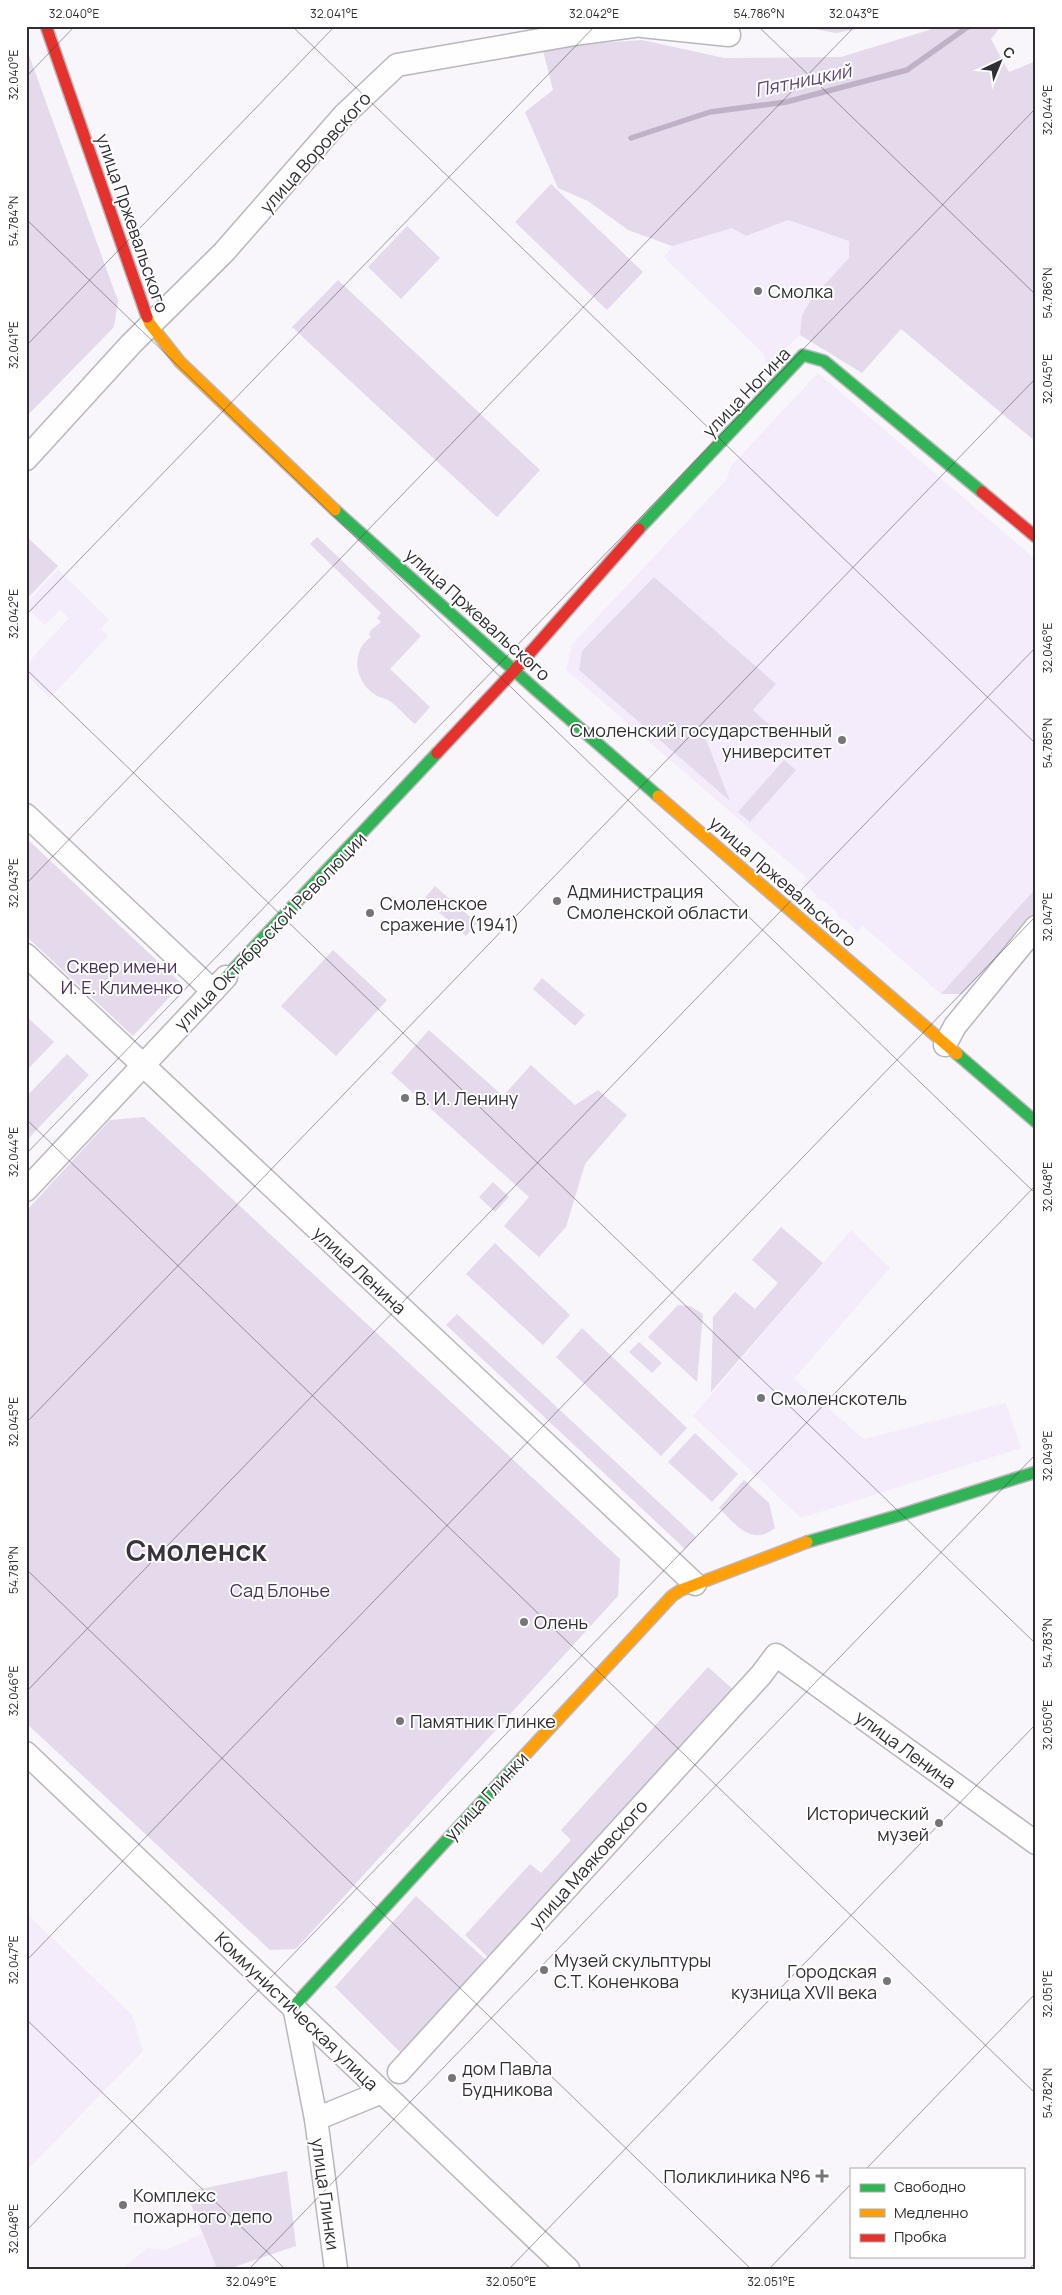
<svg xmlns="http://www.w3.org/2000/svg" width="1062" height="2295" viewBox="0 0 1062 2295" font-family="Manrope,sans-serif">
<rect width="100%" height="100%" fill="#f8f5fb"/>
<g fill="#f4ecfa">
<polygon points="788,220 850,241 850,258 812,298 802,315 800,335 787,347 769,375 763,353 664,257 672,246 732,228 746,236"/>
<polygon points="818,373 1036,560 1036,888 941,994 863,926 858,932 844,918 842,920 838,916 837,912 824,901 816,898 817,896 803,883 807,878 566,670 572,644 727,479 731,466"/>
<polygon points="58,570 109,620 101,629 108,636 50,698 26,675 26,665 69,618 60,610 45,625 26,607 26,603"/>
<polygon points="851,1230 890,1268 794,1379 864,1439 1006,1403 1021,1448 801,1518 693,1416"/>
<polygon points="26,1913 132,2015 143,2051 26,2171"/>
<polygon points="202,2234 217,2269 122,2269 147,2248 166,2250"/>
</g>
<g fill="#e4daeb">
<polygon points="798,26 873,26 836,33"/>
<polygon points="942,26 1001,26 991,39 1009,72 1036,61 1036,442 901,329 862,373 800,335 802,315 812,298 849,258 849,241 788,220 746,236 732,228 672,246 628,230 588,201 558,188 525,112 553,90 542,47 642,40 724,58 841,57"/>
<polygon points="26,47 118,301 114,327 26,417"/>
<polygon points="551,184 643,272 607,310 515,222"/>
<polygon points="407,226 440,258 401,299 368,267"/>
<polygon points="338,280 540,470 497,517 292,327"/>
<polygon points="26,536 58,566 26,600"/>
<path d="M317,537L421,636L390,669L430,707L415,724C406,717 398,706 388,700C384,698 378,697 374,694C355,681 350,651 371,637L369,634L371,630L381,622L377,618L381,613L310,544Z"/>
<polygon points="654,577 776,684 753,710 774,729 705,737 730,801 579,670 582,651"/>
<polygon points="784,760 796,770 750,822 738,812"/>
<polygon points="26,838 182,984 133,1036 26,936"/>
<polygon points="435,886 477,923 466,936 424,899"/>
<polygon points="1036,888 1036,915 962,994 941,994"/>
<polygon points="333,950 387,1000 336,1056 281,1006"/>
<polygon points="542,978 585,1015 575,1026 533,989"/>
<polygon points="26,1016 54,1042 26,1071"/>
<polygon points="429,1030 503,1096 531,1065 575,1105 598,1090 627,1115 585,1164 566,1227 539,1257 504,1226 529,1197 391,1073"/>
<polygon points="67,1054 89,1075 26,1141 26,1097"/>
<polygon points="144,1117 620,1559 618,1596 296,1949 270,1950 26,1723 26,1211 110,1120"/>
<polygon points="493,1182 509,1197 495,1212 479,1197"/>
<polygon points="781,1227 823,1263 711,1392 713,1317 735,1292 755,1309 778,1283 752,1260"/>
<polygon points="495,1243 570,1315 543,1345 466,1274"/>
<polygon points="678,1305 690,1306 703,1314 697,1382 648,1337"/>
<polygon points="457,1314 696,1537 685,1549 446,1325"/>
<polygon points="582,1328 687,1428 661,1456 556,1357"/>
<polygon points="639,1342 662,1363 652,1373 629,1352"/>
<polygon points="695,1433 738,1474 712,1502 668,1462"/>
<path d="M744,1480L769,1503L775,1528C752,1547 735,1524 719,1508Z"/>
<polygon points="708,1667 736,1692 491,1960 465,1935 530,1864 541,1873 571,1840 561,1830"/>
<polygon points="416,1896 489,1963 402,2054 335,1987"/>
<polygon points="287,2171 296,2246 228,2269 217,2269 186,2192"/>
</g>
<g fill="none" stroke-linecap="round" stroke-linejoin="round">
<polyline stroke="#bfb2c7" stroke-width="5.5" points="631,138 710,112 786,102 907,70 969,26"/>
<defs>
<g id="street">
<polyline points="642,26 729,35"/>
<polyline points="26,459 131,344 224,252 344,115 397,65 581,33 634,26"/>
<polyline points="26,815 213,991"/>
<polyline points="26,955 695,1584"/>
<polyline points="945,1045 955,1026 1036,927"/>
<polyline points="26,1190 226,977"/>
<polyline points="26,1753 568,2269"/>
<polyline points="294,2006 316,2119 336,2269"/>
<polyline points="399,2072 761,1675 776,1655 1036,1843"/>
<polyline points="316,2119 382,2092"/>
</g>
<g id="fast">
<polyline points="335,510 536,690 658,796"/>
<polyline points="639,529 803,355 824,361 982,492"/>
<polyline points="226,977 437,753"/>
<polyline points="957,1054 1036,1122"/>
<polyline points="807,1542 900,1515 1036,1472"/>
<polyline points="294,2006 523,1757"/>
</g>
<g id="slow">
<polyline points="147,317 150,324 180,362 335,510"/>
<polyline points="658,796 957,1054"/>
<polyline points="523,1757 672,1596 681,1590 807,1542"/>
</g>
<g id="jam">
<polyline points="46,26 147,317"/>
<polyline points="982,492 1036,537"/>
<polyline points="437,753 514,671 639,529"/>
</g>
</defs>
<use href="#street" stroke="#bab7bc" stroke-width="25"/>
<use href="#fast" stroke="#bab7bc" stroke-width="14"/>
<use href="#slow" stroke="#bab7bc" stroke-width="14"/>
<use href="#jam" stroke="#bab7bc" stroke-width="14"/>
<use href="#street" stroke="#fefefe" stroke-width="22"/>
<use href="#fast" stroke="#30b455" stroke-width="11"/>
<use href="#slow" stroke="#ff9f0a" stroke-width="11"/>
<use href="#jam" stroke="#e5322d" stroke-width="11"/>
</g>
<path fill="none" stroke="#322f34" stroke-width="1" stroke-opacity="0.45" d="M292,26L1036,744M758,26L1036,295M26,77L75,26M26,219L1036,1194M26,346L335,26M26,615L595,26M26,669L1036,1644M26,884L855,26M26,1119L1036,2094M26,1154L1036,108M26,1423L1036,378M26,1569L751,2269M26,1692L1036,647M26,1961L1036,916M26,2019L285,2269M866,2169L1036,1993M26,2231L1036,1185M249,2269L1036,1454M509,2269L1036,1724M769,2269L851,2184M1029,2269L1036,2262"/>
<g fill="#77747a" stroke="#fff" stroke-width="2">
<circle cx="758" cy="291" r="5"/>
<circle cx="842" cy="740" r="5"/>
<circle cx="557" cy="901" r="5"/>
<circle cx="370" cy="913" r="5"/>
<circle cx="405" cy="1098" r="5"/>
<circle cx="761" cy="1398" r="5"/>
<circle cx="524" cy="1622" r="5"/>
<circle cx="400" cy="1721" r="5"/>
<circle cx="939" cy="1823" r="5"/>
<circle cx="544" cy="1970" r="5"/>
<circle cx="887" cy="1981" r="5"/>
<circle cx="452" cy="2078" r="5"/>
<path d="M819.5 2168.5h5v5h5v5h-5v5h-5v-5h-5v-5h5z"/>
<circle cx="123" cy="2205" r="5"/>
</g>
<g text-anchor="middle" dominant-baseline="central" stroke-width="4" stroke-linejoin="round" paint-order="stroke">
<g font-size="18" fill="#322f34" stroke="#fff">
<text transform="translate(315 152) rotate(-48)">улица Воровского</text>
<text transform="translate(133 223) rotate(71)">улица Пржевальского</text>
<text transform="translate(746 392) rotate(-46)">улица Ногина</text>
<text transform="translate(478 614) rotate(42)">улица Пржевальского</text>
<text transform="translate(783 881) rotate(41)">улица Пржевальского</text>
<text transform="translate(270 931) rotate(-46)">улица Октябрьской Революции</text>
<text transform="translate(360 1270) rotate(43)">улица Ленина</text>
<text transform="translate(906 1749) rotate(36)">улица Ленина</text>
<text transform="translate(486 1796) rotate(-47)">улица Глинки</text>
<text transform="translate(588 1864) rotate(-48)">улица Маяковского</text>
<text transform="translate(297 2011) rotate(44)">Коммунистическая улица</text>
<text transform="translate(326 2194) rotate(82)">улица Глинки</text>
</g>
<g font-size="18" fill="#322f34" stroke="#fff" text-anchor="start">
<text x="768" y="291">Смолка</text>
<text x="832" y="730" text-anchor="end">Смоленский государственный<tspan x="832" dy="21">университет</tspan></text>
<text x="567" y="891">Администрация<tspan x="567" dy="21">Смоленской области</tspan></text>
<text x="380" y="903">Смоленское<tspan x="380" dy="21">сражение (1941)</tspan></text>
<text x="415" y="1098">В. И. Ленину</text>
<text x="771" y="1398">Смоленскотель</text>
<text x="534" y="1622">Олень</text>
<text x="410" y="1721">Памятник Глинке</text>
<text x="929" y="1813" text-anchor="end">Исторический<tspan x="929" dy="21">музей</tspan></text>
<text x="554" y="1960">Музей скульптуры<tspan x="554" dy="21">С.Т. Коненкова</tspan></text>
<text x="877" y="1971" text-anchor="end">Городская<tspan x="877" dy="21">кузница XVII века</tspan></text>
<text x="462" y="2068">дом Павла<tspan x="462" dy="21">Будникова</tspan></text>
<text x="811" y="2176" text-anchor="end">Поликлиника №6</text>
<text x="133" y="2195">Комплекс<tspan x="133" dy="21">пожарного депо</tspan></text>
</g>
<g font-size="18" fill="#483058" stroke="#fff">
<text x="122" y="966">Сквер имени<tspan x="122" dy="21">И. Е. Клименко</tspan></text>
<text x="280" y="1590">Сад Блонье</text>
</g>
<g font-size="19" font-style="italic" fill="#614771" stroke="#fff">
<text transform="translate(803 80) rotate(-12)">Пятницкий</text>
</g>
<g font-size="28" font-weight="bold" fill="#39333e" stroke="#fff">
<text x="196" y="1550">Смоленск</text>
</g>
</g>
<rect width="1062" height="2295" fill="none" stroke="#ffffff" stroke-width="55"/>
<rect x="850" y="2168" width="175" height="90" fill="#ffffff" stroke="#adacae"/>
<rect x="860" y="2184" width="25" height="8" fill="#30b455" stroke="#adacae"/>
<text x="894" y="2192" font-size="15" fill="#322f34">Свободно</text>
<rect x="860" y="2209" width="25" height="8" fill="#ff9f0a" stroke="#adacae"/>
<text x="894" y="2218" font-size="15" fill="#322f34">Медленно</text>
<rect x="860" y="2234" width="25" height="8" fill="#e5322d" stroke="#adacae"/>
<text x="894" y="2242" font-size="15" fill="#322f34">Пробка</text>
<g transform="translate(1000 62) rotate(44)" stroke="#ffffff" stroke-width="4" paint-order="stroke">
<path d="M0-4L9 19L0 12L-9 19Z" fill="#322f34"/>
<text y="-8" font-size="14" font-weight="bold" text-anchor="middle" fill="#322f34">С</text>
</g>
<rect x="28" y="28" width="1006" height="2240" fill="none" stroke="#322f34" stroke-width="2"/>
<g font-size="12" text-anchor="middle" fill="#322f34">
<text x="74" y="18">32.040°E</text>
<text x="334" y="18">32.041°E</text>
<text x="594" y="18">32.042°E</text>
<text x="759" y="18">54.786°N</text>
<text x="854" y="18">32.043°E</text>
<text transform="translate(14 75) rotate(-90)" y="4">32.040°E</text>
<text transform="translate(1048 110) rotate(-90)" y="4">32.044°E</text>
<text transform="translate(14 221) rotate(-90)" y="4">54.784°N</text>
<text transform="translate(1048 293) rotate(-90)" y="4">54.786°N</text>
<text transform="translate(14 345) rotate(-90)" y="4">32.041°E</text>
<text transform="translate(1048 379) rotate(-90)" y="4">32.045°E</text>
<text transform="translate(14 614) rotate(-90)" y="4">32.042°E</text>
<text transform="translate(1048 648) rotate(-90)" y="4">32.046°E</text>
<text transform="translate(1048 743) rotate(-90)" y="4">54.785°N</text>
<text transform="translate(14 883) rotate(-90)" y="4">32.043°E</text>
<text transform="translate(1048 917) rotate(-90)" y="4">32.047°E</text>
<text transform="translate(14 1152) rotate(-90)" y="4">32.044°E</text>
<text transform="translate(1048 1187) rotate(-90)" y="4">32.048°E</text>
<text transform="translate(14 1422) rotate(-90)" y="4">32.045°E</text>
<text transform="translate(1048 1456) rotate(-90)" y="4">32.049°E</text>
<text transform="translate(14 1570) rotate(-90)" y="4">54.781°N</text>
<text transform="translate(1048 1643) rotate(-90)" y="4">54.783°N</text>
<text transform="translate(14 1691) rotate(-90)" y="4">32.046°E</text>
<text transform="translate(1048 1725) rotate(-90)" y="4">32.050°E</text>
<text transform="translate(14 1960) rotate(-90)" y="4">32.047°E</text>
<text transform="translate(1048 1994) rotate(-90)" y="4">32.051°E</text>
<text transform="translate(1048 2093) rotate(-90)" y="4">54.782°N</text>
<text transform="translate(14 2229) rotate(-90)" y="4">32.048°E</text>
<text x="251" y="2286">32.049°E</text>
<text x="511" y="2286">32.050°E</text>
<text x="771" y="2286">32.051°E</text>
</g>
</svg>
